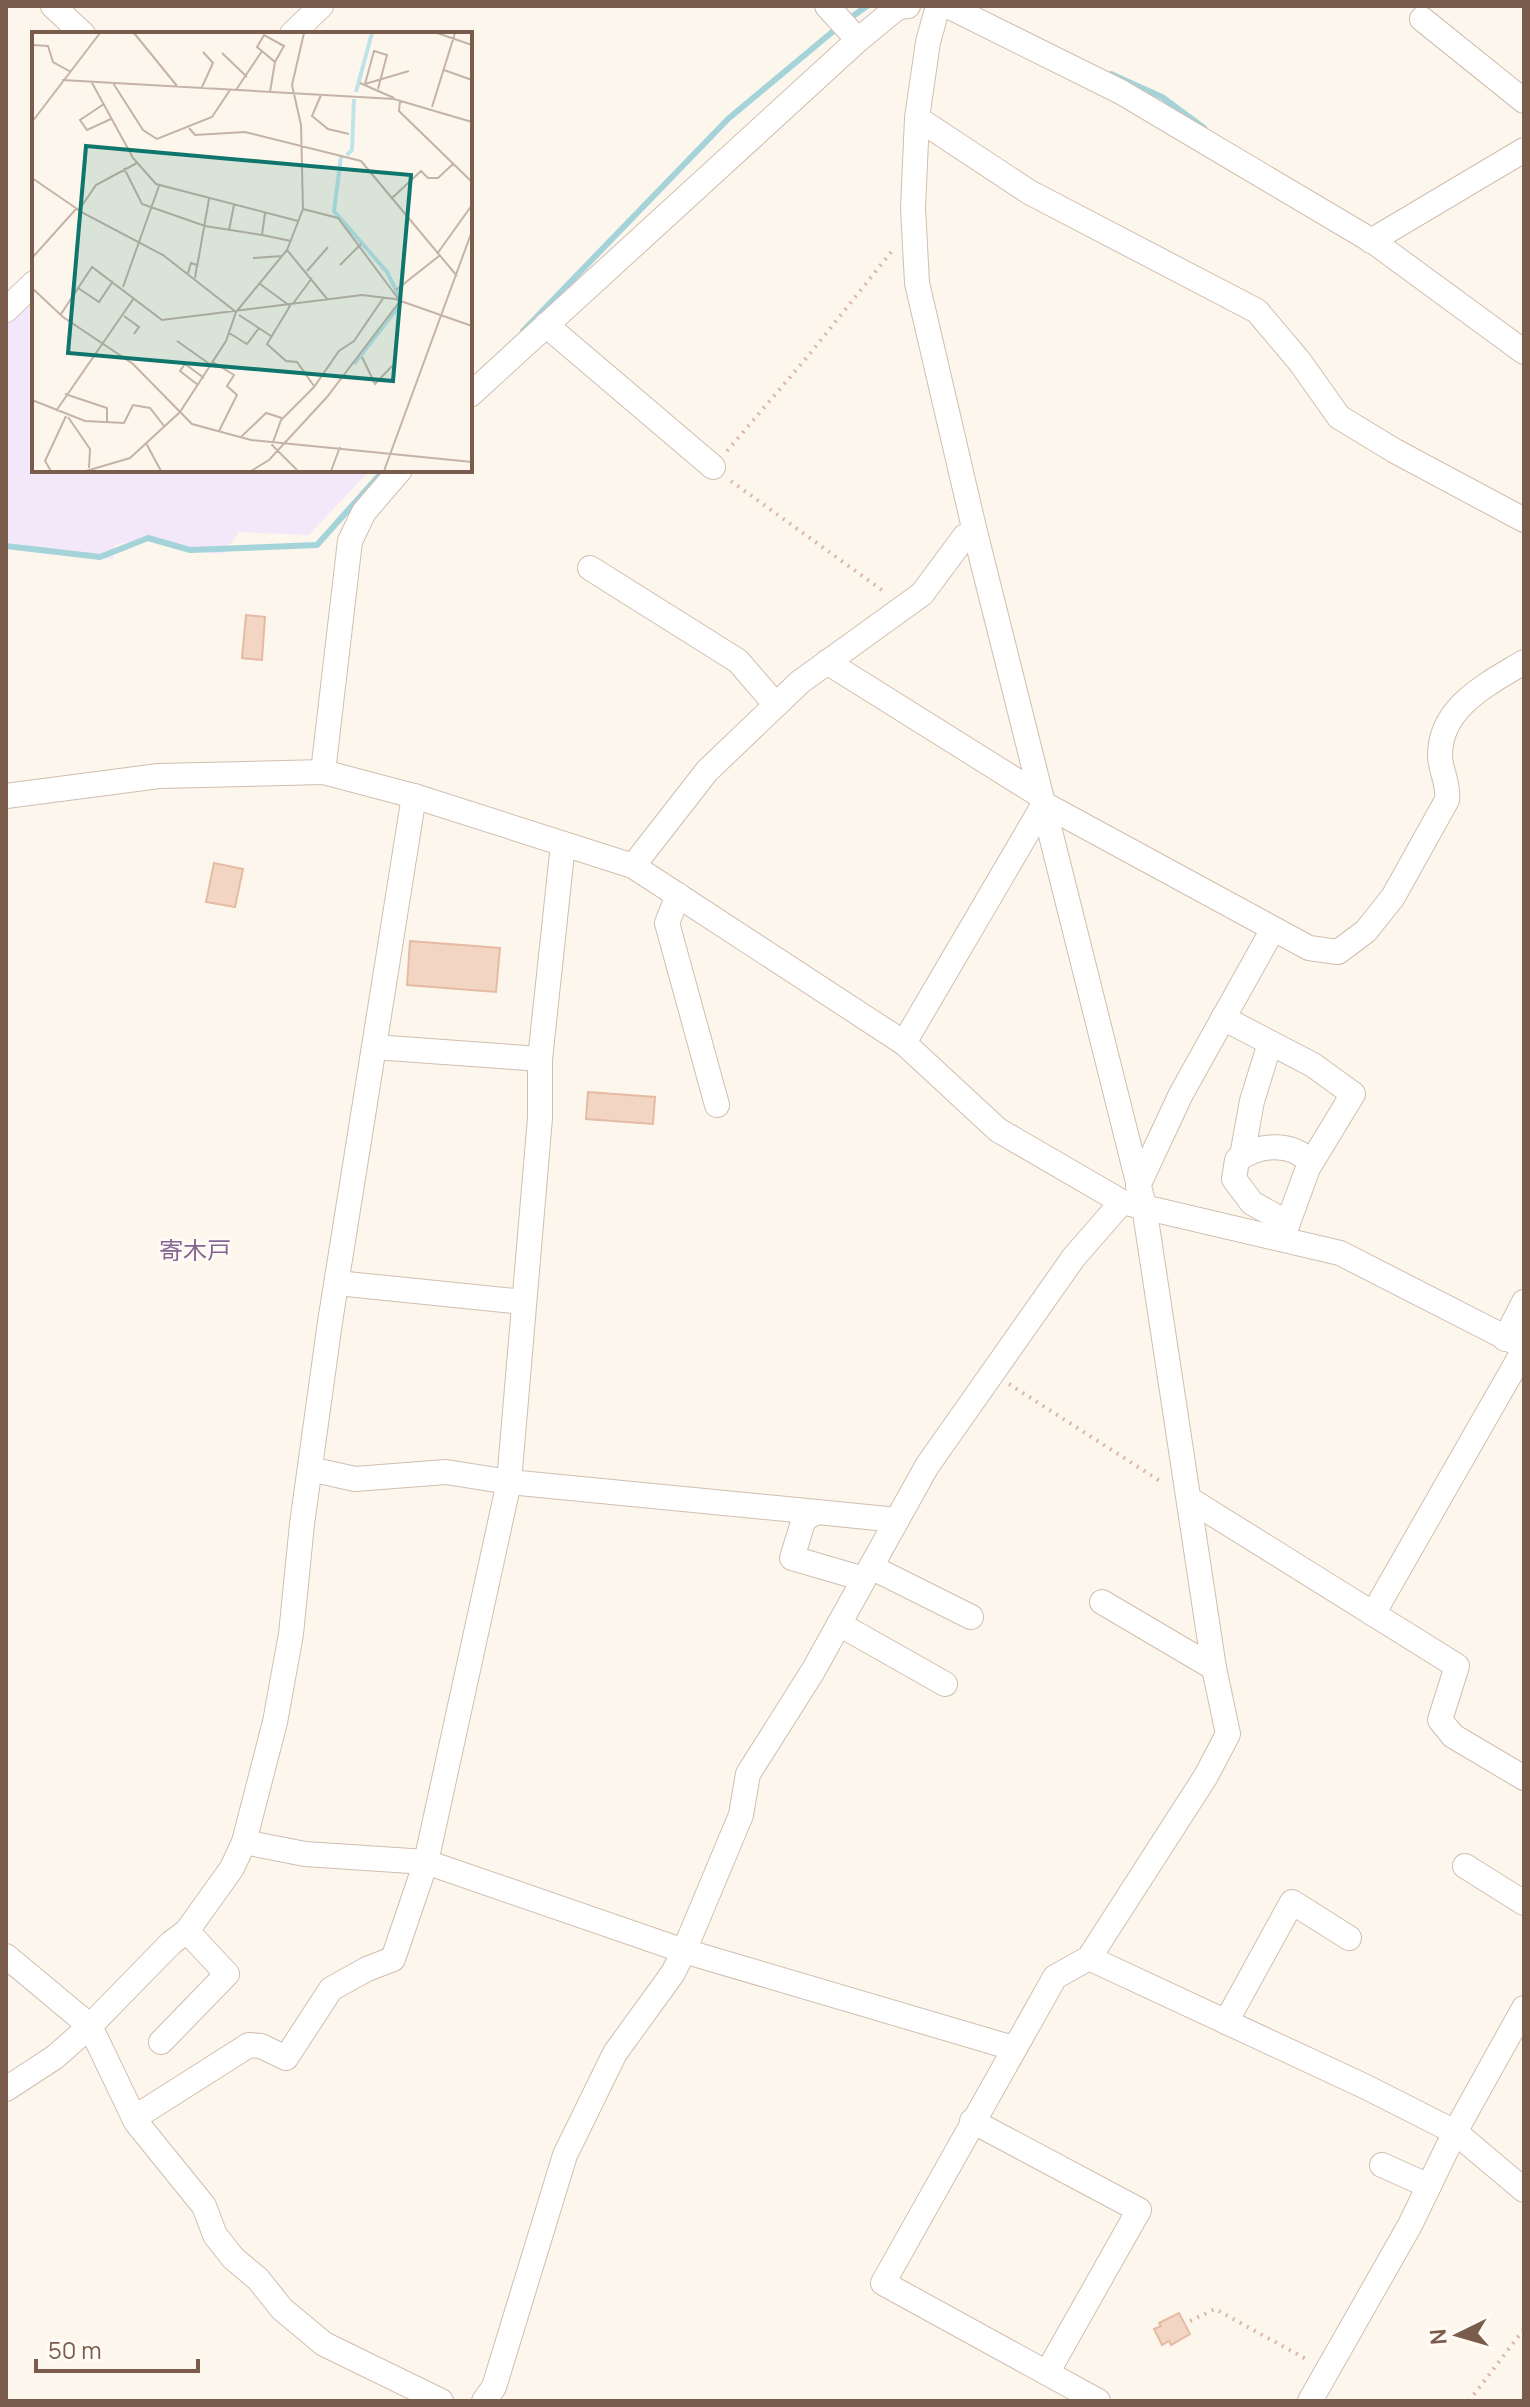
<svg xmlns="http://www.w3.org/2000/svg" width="1530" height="2407" viewBox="0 0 1530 2407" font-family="Manrope,'Noto Sans JP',sans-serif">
<rect width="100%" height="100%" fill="#fdf6ec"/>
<polygon fill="#f3e8fa" points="34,293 34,470 370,470 309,535 239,532 224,553 214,554 152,537 115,545 113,559 6,542 6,320"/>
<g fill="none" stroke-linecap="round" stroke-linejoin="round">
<g stroke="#a5d3da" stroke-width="6">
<polyline points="846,21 867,6"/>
<polyline points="1111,74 1162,97 1204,128"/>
<polyline points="523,331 728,119 837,28"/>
<polyline points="6,546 100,557 148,538 190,550 317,545 384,470"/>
</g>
</g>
<g fill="#f3d5c3" stroke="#e6bba3" stroke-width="2">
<polygon points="246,615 265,617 262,660 242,658"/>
<polygon points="214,863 243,869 235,907 206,902"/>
<polygon points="410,941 500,948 496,992 407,985"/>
<polygon points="588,1092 655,1097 653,1124 586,1119"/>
<polygon points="1179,2313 1190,2334 1171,2345 1169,2341 1162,2345 1154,2329 1161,2326 1159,2323"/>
</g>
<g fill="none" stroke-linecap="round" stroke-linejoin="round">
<defs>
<g id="minor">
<polyline points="53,6 83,34"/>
<polyline points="827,6 858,40"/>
<polyline points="938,6 928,42 917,118 913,208 917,283 975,532 1144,1206 1214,1668 1228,1734 1206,1776 1089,1958 1055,1977 883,2283 1098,2401"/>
<polyline points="948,6 1121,92 1374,242 1524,352"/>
<polyline points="1422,19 1524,101"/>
<polyline points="292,34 321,6"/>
<polyline points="917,118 1029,192 1257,311 1300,362 1339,417 1395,451 1524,520"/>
<polyline points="1371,241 1524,150"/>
<polyline points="6,310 34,283"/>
<polyline points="546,325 713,467"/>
<polyline points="470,395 858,40 898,7 908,6"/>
<polyline points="590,568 738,661 776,705"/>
<polyline points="827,662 1041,796"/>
<polyline points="323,772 350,541 364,512 400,470"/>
<polyline points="6,796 159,776 323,772 414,796 633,866 904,1043 998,1130 1122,1202 1340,1253 1524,1347"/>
<polyline points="633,866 707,771 800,682 922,594 965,536 975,532"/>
<polyline points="678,895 667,923 717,1105"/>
<polyline points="1223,1018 1313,1065 1353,1094 1308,1168 1282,1239"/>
<path d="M904,1043L1044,804L1309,948L1338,952L1366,931L1393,897L1447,800C1449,784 1441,772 1440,757C1439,707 1488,684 1524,662"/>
<polyline points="374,1047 540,1059 563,844"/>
<polyline points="1242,1156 1252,1101 1270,1043"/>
<polyline points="1138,1186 1181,1094 1273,929"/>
<path d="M1288,1223L1252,1203L1234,1179L1237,1160C1259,1144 1292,1141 1311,1163"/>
<polyline points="337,1283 524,1302"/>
<polyline points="1505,1339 1524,1302"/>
<polyline points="310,1469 355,1479 446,1472 509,1482 817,1512"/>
<polyline points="1189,1499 1457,1666 1440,1720 1453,1736 1524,1778"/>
<polyline points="871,1567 971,1617"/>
<polyline points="864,1579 792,1558 804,1519 817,1512 897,1520"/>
<polyline points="1102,1602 1214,1668"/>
<polyline points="1373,1614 1524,1350"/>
<polyline points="839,1624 945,1684"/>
<polyline points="244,1842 305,1854 426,1862 684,1951 1013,2048"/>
<polyline points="1465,1866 1524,1903"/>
<polyline points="6,1956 90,2026 136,2122 204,2206 215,2235 233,2258 258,2279 282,2309 324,2344 441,2401"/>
<polyline points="1089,1958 1364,2086 1455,2132 1524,2190"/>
<polyline points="1226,2022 1292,1902 1349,1938"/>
<polyline points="161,2042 227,1974 187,1931"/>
<polyline points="6,2089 55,2057 90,2026 171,1943 187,1931 232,1868 244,1842 275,1722 291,1634 302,1524 330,1322 414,796"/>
<polyline points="134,2118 249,2045 261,2046 286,2058 331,1989 367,1969 393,1959 426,1862 509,1482 540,1118 540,1059"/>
<polyline points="972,2121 1139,2210 1047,2373"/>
<polyline points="1382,2165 1429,2186"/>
<polyline points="484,2401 494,2387 565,2155 615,2053 673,1973 684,1951 741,1815 748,1774 813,1671 927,1466 1074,1257 1122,1202"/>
<polyline points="1310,2401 1410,2225 1455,2132 1524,2008"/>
</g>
</defs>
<use href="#minor" stroke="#d1beb0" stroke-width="26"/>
<g stroke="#d9b8a5" stroke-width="4" stroke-dasharray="2 6" stroke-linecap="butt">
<polyline points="727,451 808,356 892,251"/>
<polyline points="731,481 886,593"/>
<polyline points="1009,1384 1163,1483"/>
<polyline points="1190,2321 1215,2309 1308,2360"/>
<polyline points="1469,2401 1524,2329"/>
</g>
<use href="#minor" stroke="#fff" stroke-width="24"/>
</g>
<g text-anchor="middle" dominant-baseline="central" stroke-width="7" stroke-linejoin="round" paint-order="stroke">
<g font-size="24" fill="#846695" stroke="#fffaf3">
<text x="195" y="1249">寄木戸</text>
</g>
</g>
<g transform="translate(32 32)">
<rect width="440" height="440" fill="#fdf6ec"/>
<path fill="none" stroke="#bfe3e8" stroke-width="4" d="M324,60L340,1M315,123L320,118L322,67M309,125L302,179L355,240L369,268M322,332L367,274"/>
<path fill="none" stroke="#c5b3a7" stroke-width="2" d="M102,1L145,54M405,1L440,13M0,13L16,14L21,30L39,40M190,21L215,45M412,38L440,48M30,48L362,67L440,90M59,49L101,126L124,152L266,189M81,51L111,98L125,107L180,85L198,58M328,51L362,66M333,52L342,19L355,23L346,57M333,52L377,39M170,55L181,31L171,20M204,58L230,19M238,60L243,30L225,15L232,3L252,14L243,30M289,63L280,84L296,97L317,102M368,69L367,79L440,150M72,72L48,88L55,98L79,87M400,75L423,1M0,90L68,1M157,96L163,103L213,100L329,129L425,244M92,136L110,172L173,194L230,203M0,146L51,181L131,223L204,280M359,167L389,139L396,146H406L422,131M271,177L306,186L368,269M47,178L64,153L105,131M233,181L230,203L259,209M197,198L202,173M255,218L296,268M405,222L440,173M0,226L44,177M221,226L250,224M308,233L329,212M165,235L177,167M275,239L296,215M156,241L159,231L165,233L163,246M228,252L258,274L235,312L254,329L265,330L282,354M91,255L127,154M0,256L31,285L101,332L160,392L219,408L440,430M46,256L67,270L81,249M364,258L407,224M260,273L280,246M29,282L60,235L130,288L330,263L363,267L440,294M207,283L239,304M92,284L107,295L102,302M197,301L215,312L227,296M145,309L179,333M330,325L343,352L360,334M181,330L202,343L195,354L205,363L187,399M166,353L148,339L153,332L172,346M33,362L75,376V390M0,368L53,389L92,391L101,373L118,376L132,394M24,379L102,266M36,385L58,417L57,436M209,405L234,381L250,386M114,411L129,439M19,439L13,429L34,384M54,439L98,426L148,380L194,309L204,280L255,218L271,177L269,93L260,53L272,1M219,439L237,428L295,365L368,269M266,439L240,413L249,388L282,355L307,319L322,309L352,265M299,439L308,415M352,439L440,199"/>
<path fill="#0f766e" fill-opacity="0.15" stroke="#0f766e" stroke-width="4" d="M54,114L379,143L361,349L36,321Z"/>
<rect width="440" height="440" fill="none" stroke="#7a5c4d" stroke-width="4"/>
</g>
<rect width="1530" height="2407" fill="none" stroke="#7a5c4d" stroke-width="16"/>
<g transform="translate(1458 2335) rotate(265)" stroke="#fffaf3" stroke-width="6" paint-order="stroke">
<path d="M0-6L14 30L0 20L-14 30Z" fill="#7a5c4d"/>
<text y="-12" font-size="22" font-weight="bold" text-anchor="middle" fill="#7a5c4d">N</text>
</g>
<path d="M36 2359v12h162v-12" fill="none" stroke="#7a5c4d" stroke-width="4"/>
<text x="48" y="2359" font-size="24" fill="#7a5c4d" stroke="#fffaf3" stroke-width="6" paint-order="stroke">50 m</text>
</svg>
